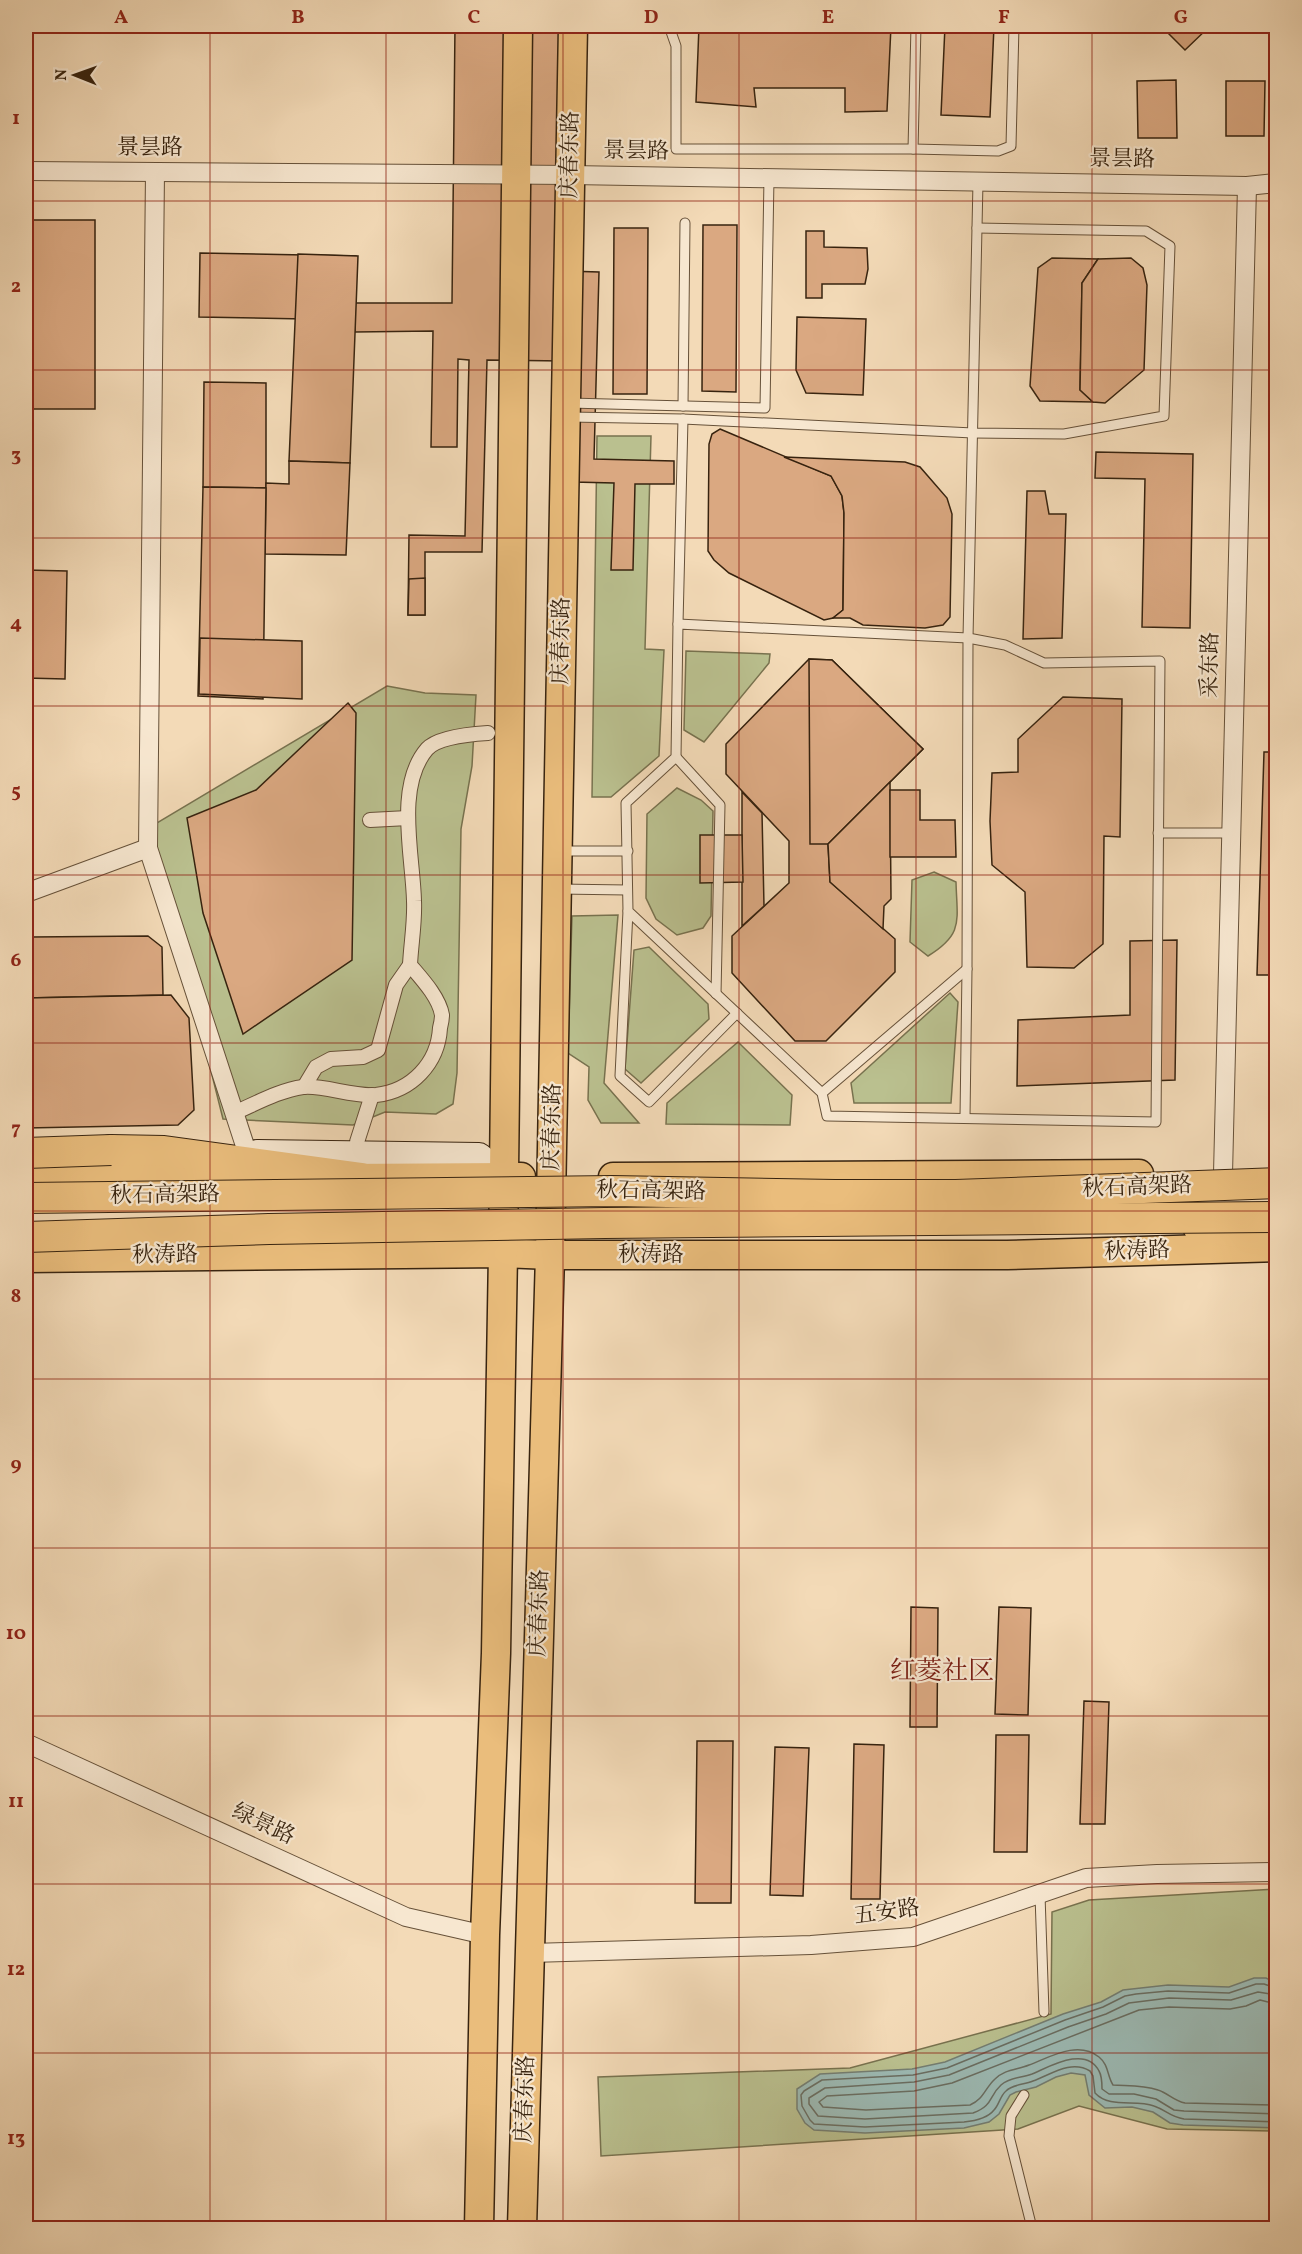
<svg xmlns="http://www.w3.org/2000/svg" width="1302" height="2254" viewBox="0 0 1302 2254" font-family="Vollkorn,'Noto Serif SC',serif">
<rect width="100%" height="100%" fill="#f3dab7"/>
<filter id="stains"><feTurbulence type="fractalNoise" baseFrequency=".00333" numOctaves="4"/><feColorMatrix values="0 0 0 0 .2 0 0 0 0 .09 0 0 0 0 .02 0 0 0 .5 -.17"/></filter>
<radialGradient id="worn" r=".72"><stop offset=".6" stop-color="#630" stop-opacity="0"/><stop offset="1" stop-color="#630" stop-opacity=".3"/></radialGradient>
<g fill="#bac08f" stroke="#78724f" stroke-width="1.5">
<polygon points="597,436 651,436 645,649 664,650 659,756 611,797 592,797"/>
<polygon points="686,651 770,654 769,663 704,742 684,730"/>
<polygon points="387,686 425,693 476,695 472,766 461,829 457,1073 453,1104 436,1114 385,1112 353,1125 223,1119 150,827"/>
<polygon points="677,788 701,800 713,811 711,916 703,928 677,935 656,919 646,898 647,814"/>
<path d="M934,872L956,882C957,921 964,934 928,956L910,942L912,880Z"/>
<polygon points="618,915 604,1083 639,1123 601,1123 588,1100 589,1067 568,1053 572,916"/>
<polygon points="649,947 708,1004 709,1019 641,1083 625,1069 634,950"/>
<polygon points="950,993 958,1002 951,1103 854,1103 851,1083"/>
<polygon points="738,1042 792,1095 790,1125 666,1124 667,1103"/>
<polygon points="1276,1889 1276,2131 1167,2129 1079,2106 1018,2129 601,2156 598,2077 850,2068 1051,2014 1052,1912 1089,1900"/>
</g>
<polygon fill="#9cbab4" stroke="#747e72" stroke-width="1.5" points="1254,1978 1266,1978 1276,1983 1276,2128 1183,2125 1170,2123 1153,2112 1132,2107 1105,2108 1089,2095 1085,2075 1071,2073 1056,2077 1036,2087 1016,2092 1010,2095 999,2114 989,2122 964,2128 865,2133 814,2130 805,2123 797,2109 797,2089 820,2074 912,2069 945,2062 1063,2014 1101,2002 1123,1990 1168,1985 1229,1987"/>
<g fill="none" stroke-linecap="round" stroke-linejoin="round">
<g stroke="#6a6e62" stroke-width="1.5">
<path d="M1276,1988L1264,1984H1256L1229,1993L1168,1991L1136,1994L1125,1996L1103,2007L1065,2020L947,2068L913,2075L822,2080L804,2091L801,2095L802,2106L810,2120L814,2124L865,2127L964,2122C974,2121 987,2119 994,2110C999,2105 1000,2096 1006,2091C1013,2084 1024,2085 1033,2081C1050,2075 1071,2059 1090,2071L1093,2076L1095,2093C1110,2109 1135,2099 1154,2106C1166,2110 1170,2117 1184,2119L1276,2122"/>
<path d="M1276,1995L1258,1992L1231,2000L1169,1998L1129,2003L1106,2014L1068,2027L949,2075L914,2082L825,2088L809,2098V2104L818,2116L865,2119L973,2113C994,2105 988,2097 1001,2085C1010,2077 1021,2078 1032,2074C1049,2067 1086,2045 1099,2071C1102,2076 1102,2083 1102,2089L1109,2094H1134L1156,2099L1174,2110L1184,2111L1276,2114"/>
<path d="M1276,2004L1260,2000L1246,2006L1230,2009L1169,2007L1139,2010L952,2083L914,2091L827,2096L819,2102L823,2107L866,2110L970,2105C984,2099 985,2088 995,2079C1005,2069 1017,2070 1029,2065C1050,2057 1078,2040 1099,2057C1109,2065 1107,2076 1113,2085C1129,2086 1143,2085 1158,2090C1168,2093 1174,2101 1185,2103L1276,2105"/>
</g>
</g>
<g fill="#daa881" stroke="#37230f" stroke-width="1.5">
<polygon points="455,26 571,26 566,271 599,272 594,459 674,461 674,484 635,484 633,570 611,570 614,483 573,482 563,361 487,360 482,552 425,552 425,615 408,615 409,535 465,536 469,360 458,359 457,447 431,447 433,331 355,332 355,303 452,303"/>
<polygon points="699,26 891,26 887,111 845,112 845,88 754,88 756,107 696,102"/>
<polygon points="945,26 994,26 990,117 941,115"/>
<polygon points="1161,26 1207,26 1209,27 1185,50"/>
<polygon points="1176,80 1177,138 1138,138 1137,81"/>
<polygon points="1226,81 1265,81 1264,136 1226,136"/>
<rect x="26" y="220" width="69" height="189"/>
<polygon points="703,225 737,225 736,392 702,391"/>
<polygon points="614,228 648,228 647,394 613,394"/>
<polygon points="806,231 824,231 824,247 867,248 868,269 865,284 822,284 822,298 806,298"/>
<polygon points="1276,234 1276,289 1272,257"/>
<polygon points="200,253 356,256 355,320 199,317"/>
<polygon points="298,254 358,256 350,463 289,461"/>
<polygon points="1052,258 1098,259 1082,283 1080,390 1093,402 1040,401 1030,386 1038,268"/>
<polygon points="1131,258 1143,268 1147,285 1144,370 1105,403 1093,402 1080,390 1082,283 1098,259"/>
<polygon points="797,317 866,319 863,395 806,393 796,370"/>
<polygon points="204,382 266,383 266,488 203,487"/>
<polygon points="1276,425 1276,525 1274,525"/>
<polygon points="720,429 831,476 842,496 844,513 843,610 833,618 824,620 729,573 714,560 708,551 709,444 712,434"/>
<polygon points="1096,452 1193,454 1190,628 1142,627 1145,479 1095,478"/>
<polygon points="784,457 905,462 920,467 947,498 952,514 950,617 943,625 925,628 863,625 850,618 833,618 843,610 844,513 842,496 831,476"/>
<polygon points="289,461 350,463 346,555 265,554 266,483 289,484"/>
<polygon points="203,487 266,488 263,699 198,696"/>
<polygon points="1027,491 1045,491 1049,514 1066,514 1062,638 1023,639"/>
<polygon points="1273,543 1276,543 1276,734 1272,734"/>
<polygon points="26,570 67,571 65,679 26,678"/>
<polygon points="425,578 425,615 408,615 409,579"/>
<polygon points="200,638 302,641 302,699 199,694"/>
<polygon points="809,659 832,660 923,749 828,844 830,882 895,939 895,972 826,1041 795,1041 732,973 732,936 789,883 789,841 726,774 726,744"/>
<polygon points="809,659 832,660 923,749 828,844 810,844"/>
<polygon points="1063,697 1122,699 1120,837 1104,836 1103,944 1074,968 1027,967 1025,892 992,865 990,821 992,773 1018,772 1018,739"/>
<polygon points="348,703 356,713 352,960 243,1034 203,913 187,818 256,790"/>
<polygon points="1264,752 1276,752 1276,975 1257,975"/>
<polygon points="890,782 891,899 884,906 883,929 830,882 828,844"/>
<polygon points="890,790 920,790 920,820 955,820 956,857 890,857"/>
<polygon points="742,792 762,813 764,906 742,926"/>
<polygon points="700,835 742,835 743,882 700,883"/>
<polygon points="148,936 162,947 163,995 26,998 26,942 31,937"/>
<polygon points="1177,940 1175,1080 1017,1086 1018,1020 1130,1015 1130,941"/>
<polygon points="171,995 189,1018 194,1110 178,1125 26,1128 26,998"/>
<polygon points="911,1607 938,1608 937,1727 910,1727"/>
<polygon points="999,1607 1031,1608 1028,1715 995,1714"/>
<polygon points="1084,1701 1109,1702 1105,1824 1080,1824"/>
<polygon points="996,1735 1029,1735 1027,1852 994,1852"/>
<polygon points="697,1741 733,1741 731,1903 695,1903"/>
<polygon points="854,1744 884,1745 880,1899 851,1899"/>
<polygon points="775,1747 809,1748 803,1896 770,1895"/>
</g>
<g fill="none" stroke-linecap="round" stroke-linejoin="round">
<defs>
<g id="service">
<polyline points="669,26 676,46 676,149 913,149 916,26"/>
<polyline points="913,149 998,151 1011,146 1014,26"/>
<polyline points="569,403 765,408 769,178"/>
<polyline points="683,406 685,223"/>
<polyline points="569,417 683,419 973,433 1064,434 1164,416 1170,246 1146,231 977,228"/>
<polyline points="678,624 683,419"/>
<polyline points="676,757 720,805 716,994"/>
<polyline points="1158,833 1231,833"/>
<polyline points="561,851 628,851"/>
<polyline points="559,889 627,890"/>
<polyline points="628,911 620,1076 649,1102 737,1013"/>
<polyline points="822,1093 827,1116 1156,1122 1160,661 1044,663 1005,645 968,638 678,624 676,757 626,803 628,911 822,1093 967,969"/>
<polyline points="965,1118 967,969 968,638 978,182"/>
<polyline points="1040,1895 1044,2012"/>
<polyline points="1024,2095 1011,2116 1009,2136 1032,2228"/>
</g>
<g id="pedestrian">
<polyline points="370,820 408,818"/>
<polyline points="304,1087 316,1067 331,1059 363,1057 378,1050 396,985 410,965"/>
<path d="M234,1113C255,1104 280,1090 303,1087C325,1085 352,1097 376,1095C412,1091 438,1063 440,1028C441,1024 442,1019 442,1015C439,997 421,978 410,965C411,944 415,922 414,901C413,856 395,786 427,749C438,737 472,734 488,733"/>
<polyline points="357,1142 372,1095"/>
</g>
<g id="minor">
<polyline points="26,171 571,175 1247,186 1276,183"/>
<polyline points="155,172 148,848 247,1152"/>
<polyline points="26,893 148,848"/>
<polyline points="1223,1174 1247,186"/>
<polyline points="26,1743 406,1917 485,1935"/>
<polyline points="531,1953 811,1945 913,1937 1086,1878 1157,1874 1276,1872"/>
</g>
<polyline id="secondary" points="257,1153 479,1156 504,1177"/>
<g id="primary">
<polyline points="26,1174 136,1171 257,1175"/>
<polyline points="613,1177 1139,1174"/>
<polyline points="340,1178 521,1177"/>
<polyline points="26,1258 503,1253 550,1255 1007,1255 1276,1247"/>
<polyline points="479,2228 485,1935 496,1653 503,1253 518,26"/>
<polyline points="522,2228 550,1255 573,26"/>
</g>
<g id="trunk">
<polyline points="111,1150 164,1151 362,1178"/>
<polyline points="1198,1227 1276,1237"/>
</g>
</defs>
<use href="#service" stroke="#665139" stroke-width="11"/>
<use href="#pedestrian" stroke="#665139" stroke-width="16"/>
<use href="#minor" stroke="#665139" stroke-width="20"/>
<use href="#secondary" stroke="#37230f" stroke-width="28"/>
<use href="#primary" stroke="#37230f" stroke-width="31"/>
<use href="#trunk" stroke="#37230f" stroke-width="32"/>
<use href="#service" stroke="#f7e7d0" stroke-width="9"/>
<use href="#pedestrian" stroke="#f7e7d0" stroke-width="14"/>
<use href="#minor" stroke="#f7e7d0" stroke-width="18"/>
<use href="#secondary" stroke="#f7e7d0" stroke-width="26"/>
<use href="#primary" stroke="#eabd7c" stroke-width="28"/>
<use href="#trunk" stroke="#eabd7c" stroke-width="30"/>
<defs>
<g id="trunk-bridge">
<polyline points="26,1153 111,1150"/>
<polyline points="26,1198 612,1191 835,1195 956,1195 1276,1183"/>
<polyline points="26,1237 269,1229 605,1223 1276,1217"/>
</g>
</defs>
<use href="#trunk-bridge" stroke="#37230f" stroke-width="32" stroke-linecap="butt"/>
<use href="#trunk-bridge" stroke="#eabd7c" stroke-width="30"/>
</g>
<path fill="none" stroke="#8f2418" stroke-width="1.5" stroke-opacity="0.55" d="M210,26V2228M386,26V2228M563,26V2228M739,26V2228M916,26V2228M1092,26V2228M26,201H1276M26,370H1276M26,538H1276M26,706H1276M26,875H1276M26,1043H1276M26,1211H1276M26,1379H1276M26,1548H1276M26,1716H1276M26,1884H1276M26,2053H1276"/>
<g text-anchor="middle" dominant-baseline="central" stroke-width="4.5" stroke-linejoin="round" paint-order="stroke">
<g font-size="22" fill="#37230f" stroke="#f7e7d0">
<text x="150" y="148">景昙路</text>
<text transform="translate(636 152) rotate(1)">景昙路</text>
<text transform="translate(571 155) rotate(-89)">庆春东路</text>
<text transform="translate(1122 160) rotate(1)">景昙路</text>
<text transform="translate(562 641) rotate(-89)">庆春东路</text>
<text transform="translate(1211 665) rotate(-89)">采东路</text>
<text transform="translate(553 1127) rotate(-89)">庆春东路</text>
<text transform="translate(1137 1188) rotate(-2)">秋石高架路</text>
<text transform="translate(651 1192) rotate(1)">秋石高架路</text>
<text transform="translate(165 1196) rotate(-1)">秋石高架路</text>
<text transform="translate(1137 1252) rotate(-2)">秋涛路</text>
<text x="651" y="1255">秋涛路</text>
<text transform="translate(165 1256) rotate(-1)">秋涛路</text>
<text transform="translate(540 1613) rotate(-88)">庆春东路</text>
<text transform="translate(263 1825) rotate(25)">绿景路</text>
<text transform="translate(887 1913) rotate(-8)">五安路</text>
<text transform="translate(526 2099) rotate(-88)">庆春东路</text>
</g>
<g font-size="26" fill="#7a1f14" stroke="#f7e7d0">
<text x="942" y="1672">红菱社区</text>
</g>
</g>
<rect width="1302" height="2254" fill="none" stroke="#f3dab7" stroke-width="66"/>
<g transform="translate(75 75) rotate(271)" stroke="#f7e7d0" stroke-width="4.5" paint-order="stroke">
<path d="M0-4.5L10 22L0 15L-10 22Z" fill="#37230f"/>
<text y="-9" font-size="16" font-weight="bold" text-anchor="middle" fill="#37230f">N</text>
</g>
<rect x="33" y="33" width="1236" height="2188" fill="none" stroke="#8f2418" stroke-width="2"/>
<g font-size="20" text-anchor="middle" font-weight="bold" fill="#8f2418">
<text x="121" y="23">A</text>
<text x="298" y="23">B</text>
<text x="474" y="23">C</text>
<text x="651" y="23">D</text>
<text x="828" y="23">E</text>
<text x="1004" y="23">F</text>
<text x="1181" y="23">G</text>
<text x="16" y="124">1</text>
<text x="16" y="292">2</text>
<text x="16" y="461">3</text>
<text x="16" y="629">4</text>
<text x="16" y="797">5</text>
<text x="16" y="966">6</text>
<text x="16" y="1134">7</text>
<text x="16" y="1302">8</text>
<text x="16" y="1470">9</text>
<text x="16" y="1639">10</text>
<text x="16" y="1807">11</text>
<text x="16" y="1975">12</text>
<text x="16" y="2144">13</text>
</g>
<rect width="100%" height="100%" filter="url(#stains)"/>
<rect width="100%" height="100%" fill="url(#worn)"/>
</svg>
